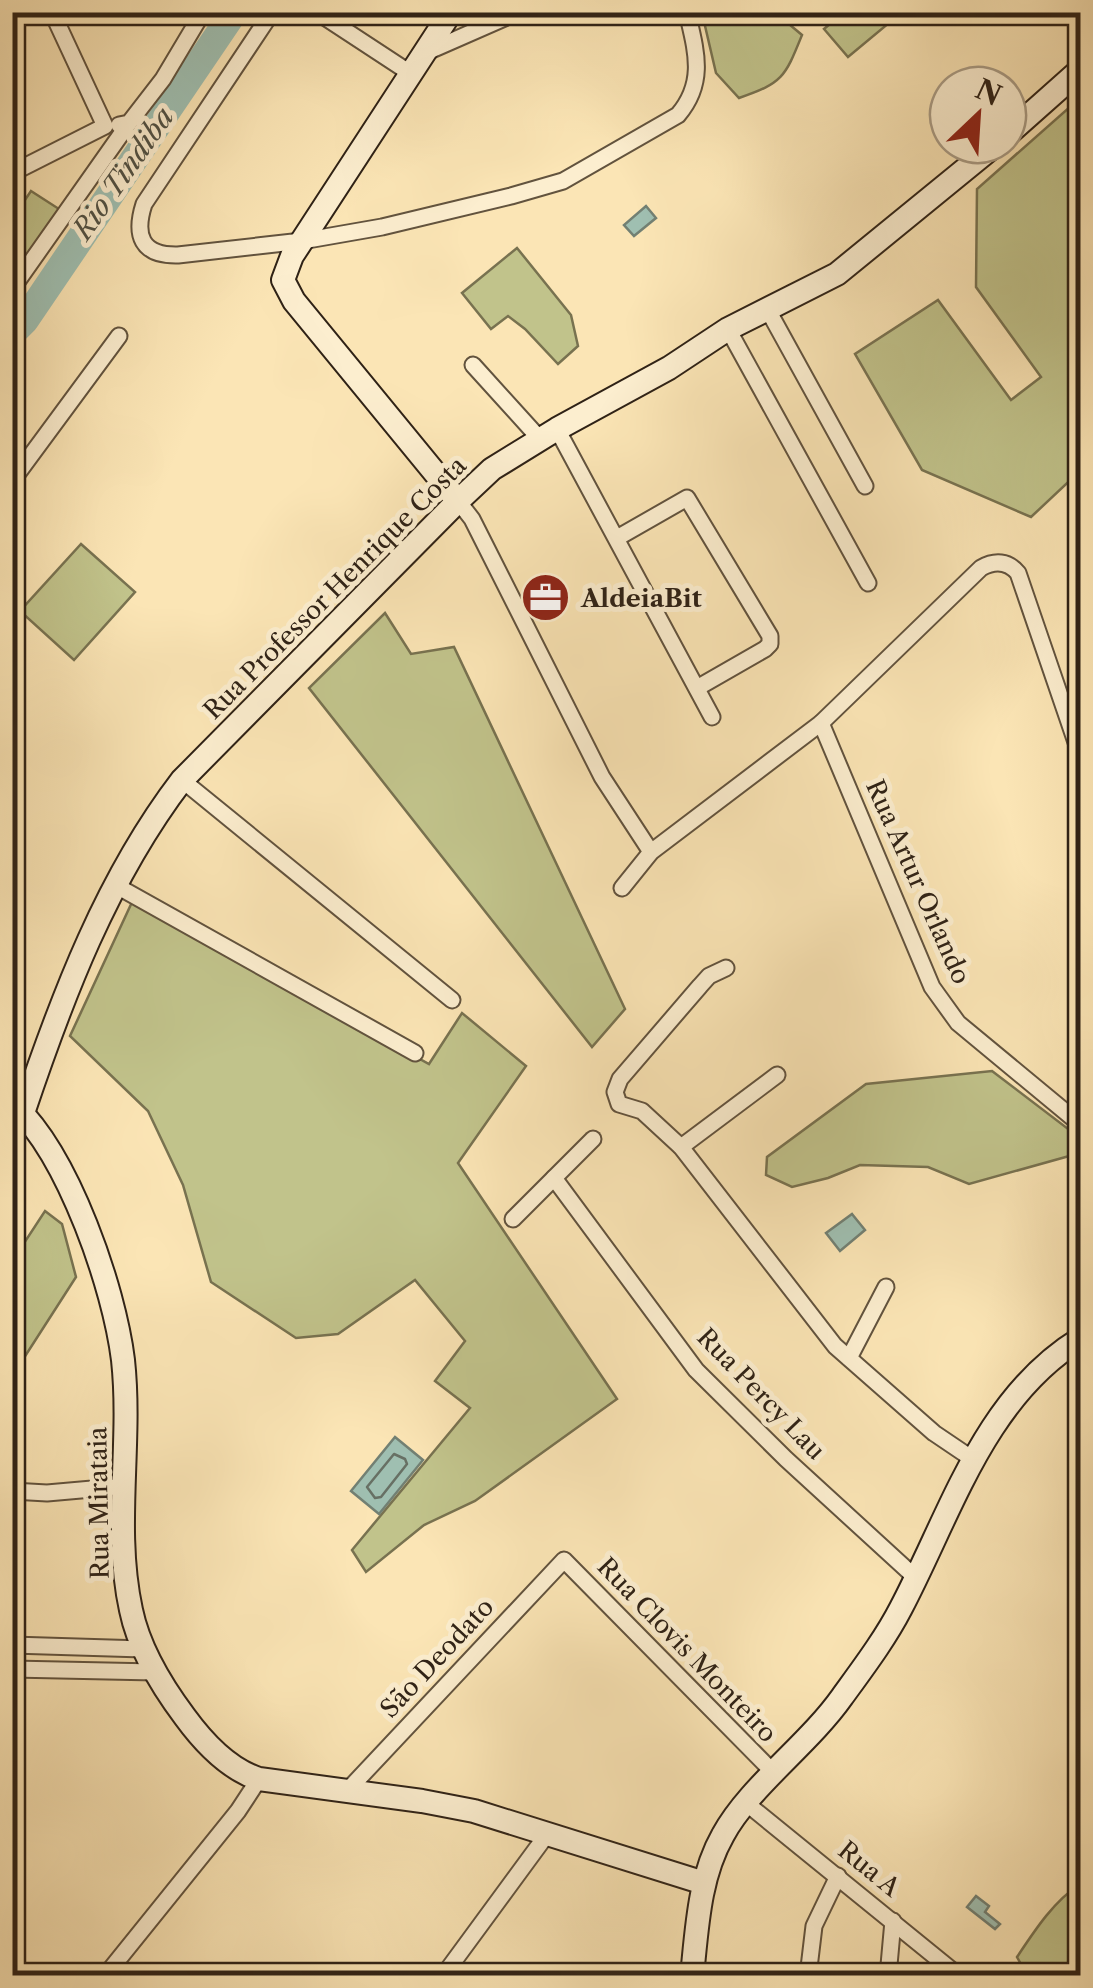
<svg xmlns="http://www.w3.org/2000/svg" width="1093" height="1988" viewBox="0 0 1093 1988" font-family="'Libre Caslon Text',serif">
<rect width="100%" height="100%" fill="#fbe5b5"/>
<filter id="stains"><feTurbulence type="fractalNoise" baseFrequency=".002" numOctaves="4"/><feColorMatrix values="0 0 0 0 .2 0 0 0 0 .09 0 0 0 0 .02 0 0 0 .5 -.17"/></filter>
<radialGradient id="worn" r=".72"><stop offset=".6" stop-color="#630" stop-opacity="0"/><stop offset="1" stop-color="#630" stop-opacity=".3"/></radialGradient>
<g fill="#c1c38b" stroke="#787250" stroke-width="2.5">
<polygon points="844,12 890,13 895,18 848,57 824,29"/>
<path d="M702,13H784V20L802,35C785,77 783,83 739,98L716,73Z"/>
<polygon points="1080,98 1080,471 1031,517 922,470 855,354 938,300 1011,400 1041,377 976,287 977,189"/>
<polygon points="31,191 59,209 26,260 13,251 12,219"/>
<polygon points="517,248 571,315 578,346 558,364 525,329 508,316 491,329 462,293"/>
<polygon points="81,544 135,592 74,660 20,611"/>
<polygon points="385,613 411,654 454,647 625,1009 592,1047 309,688"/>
<polygon points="133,900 429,1064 462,1013 526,1066 458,1163 617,1399 475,1501 424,1525 366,1572 352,1550 470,1408 435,1381 465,1341 415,1280 338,1334 296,1338 211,1282 183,1185 148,1111 70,1036"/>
<polygon points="992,1071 1080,1138 1080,1153 969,1184 928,1167 860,1165 828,1178 792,1187 766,1175 767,1157 866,1084"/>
<polygon points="45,1211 62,1224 76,1277 13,1375 13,1256 15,1257"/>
<path d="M1080,1884V1975H1027L1017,1957C1035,1930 1053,1902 1080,1884Z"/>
</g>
<g fill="#9fbfb1" stroke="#728073" stroke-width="2.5">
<polygon points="646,206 656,218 634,236 624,225"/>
<polygon points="852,1214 865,1230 840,1251 826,1233"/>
<polygon points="395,1437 423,1460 379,1514 351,1491"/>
<polygon points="976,1896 989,1906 985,1912 1000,1924 995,1929 967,1907"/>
</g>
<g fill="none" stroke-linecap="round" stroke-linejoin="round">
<polygon stroke="#677064" stroke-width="2.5" points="394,1454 405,1459 407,1464 381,1497 375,1498 367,1487"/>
<polyline stroke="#9fbfb1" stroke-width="28" points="12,333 25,320 234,12"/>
<defs>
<g id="street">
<path d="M272,12L144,204C134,235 141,256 178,255L302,241L382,227L511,196L563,181L678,115C706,82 696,51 687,12"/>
<polyline points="317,12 410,73"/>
<polyline points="427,52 518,12"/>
<polyline points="119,125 129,123 163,79 203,12"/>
<polyline points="12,173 105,126 52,12"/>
<polyline points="12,289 129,123"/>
<polyline points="768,310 865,486"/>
<polyline points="728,329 868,583"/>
<polyline points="473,365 540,439"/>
<polyline points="557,429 712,717"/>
<polyline points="12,481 119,336"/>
<polyline points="458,501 472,519 602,777 651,852"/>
<polyline points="617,538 687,498 770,636 770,644 765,649 697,688"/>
<polyline points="821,723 932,987 958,1023 1080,1124"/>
<polyline points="182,780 452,1000"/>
<polyline points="115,885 415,1053"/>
<path d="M622,888L651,852L821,723L981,568C995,560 1008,561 1018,573L1080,754"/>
<polyline points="726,968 709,976 700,986 620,1079 615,1092 619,1104 642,1111 681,1147 835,1346 934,1433 971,1458"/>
<polyline points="681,1147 777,1075"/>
<polyline points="554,1178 696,1370 786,1459 916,1578"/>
<polyline points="513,1219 593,1139"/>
<polyline points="849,1358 886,1287"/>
<polyline points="12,1491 47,1493 126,1486"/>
<polyline points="12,1645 143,1649"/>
<polyline points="12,1669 155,1672"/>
<polyline points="347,1791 564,1560 775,1774"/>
<polyline points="746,1803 959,1976"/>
<polyline points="105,1976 238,1811 259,1779"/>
<polyline points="443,1976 548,1833"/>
<polyline points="808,1976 814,1926 838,1876"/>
<polyline points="888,1976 893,1921"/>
</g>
<g id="secondary">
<polyline points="451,12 292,256 283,280 294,301 458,501"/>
<polyline points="1008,134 1080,70"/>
<path d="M15,1106C69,1157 114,1287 123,1360C132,1443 113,1528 131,1610C139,1649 161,1685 185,1717C204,1743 228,1769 259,1779L422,1801L474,1811L704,1883"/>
<path d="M23,1113C62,997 107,878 182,780L458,501L492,469L557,429L669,368L728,329L837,274L995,145"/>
<path d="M692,1976C697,1928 699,1877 723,1835C749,1787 808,1745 842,1697C863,1668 885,1639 901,1608C951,1513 984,1398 1080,1339"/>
</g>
</defs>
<use href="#street" stroke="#62533e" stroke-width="19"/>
<use href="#secondary" stroke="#2f2216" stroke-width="26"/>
<use href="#street" stroke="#fceecf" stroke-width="15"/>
<use href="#secondary" stroke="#fceecf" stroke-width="22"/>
</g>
<defs>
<symbol id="office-disc" viewBox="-11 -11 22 22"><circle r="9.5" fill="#8f2418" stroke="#fceecf"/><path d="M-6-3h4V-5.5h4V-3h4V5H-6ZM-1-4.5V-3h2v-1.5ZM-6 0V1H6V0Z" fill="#fff"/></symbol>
</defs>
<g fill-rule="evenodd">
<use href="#office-disc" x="518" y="570" width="55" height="55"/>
</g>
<g text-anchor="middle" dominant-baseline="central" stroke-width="10" stroke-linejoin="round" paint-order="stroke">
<g font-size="25" fill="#2f2216" stroke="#fceecf">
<text transform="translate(335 588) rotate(-45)">Rua Professor Henrique Costa</text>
<text transform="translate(918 882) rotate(66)">Rua Artur Orlando</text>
<text transform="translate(761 1394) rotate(46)">Rua Percy Lau</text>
<text transform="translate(99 1503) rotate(-91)">Rua Mirataia</text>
<text transform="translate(687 1650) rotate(46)">Rua Clovis Monteiro</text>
<text transform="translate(437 1658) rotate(-47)">São Deodato</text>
<text transform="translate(869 1869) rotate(39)">Rua A</text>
</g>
<g font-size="25" font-weight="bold" fill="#2f2216" stroke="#fceecf" text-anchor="start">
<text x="581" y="598">AldeiaBit</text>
</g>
<g font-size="28" font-style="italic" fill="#515144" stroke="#fceecf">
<text transform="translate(123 173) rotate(-55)">Rio Tindiba</text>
</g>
</g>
<rect width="1093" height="1988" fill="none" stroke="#fbe5b5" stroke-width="50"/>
<rect x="15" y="15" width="1063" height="1958" fill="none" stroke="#2f2216" stroke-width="5"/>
<rect x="25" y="25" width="1043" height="1938" fill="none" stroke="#2f2216" stroke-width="2.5"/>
<g transform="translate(978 115) rotate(25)"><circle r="48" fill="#fceecf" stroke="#aa9c85" stroke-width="2.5"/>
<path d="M0-8L18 38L0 25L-18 38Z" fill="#8f2418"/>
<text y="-15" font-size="28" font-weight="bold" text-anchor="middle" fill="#2f2216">N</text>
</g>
<rect width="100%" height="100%" filter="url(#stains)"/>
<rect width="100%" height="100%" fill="url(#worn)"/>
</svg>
